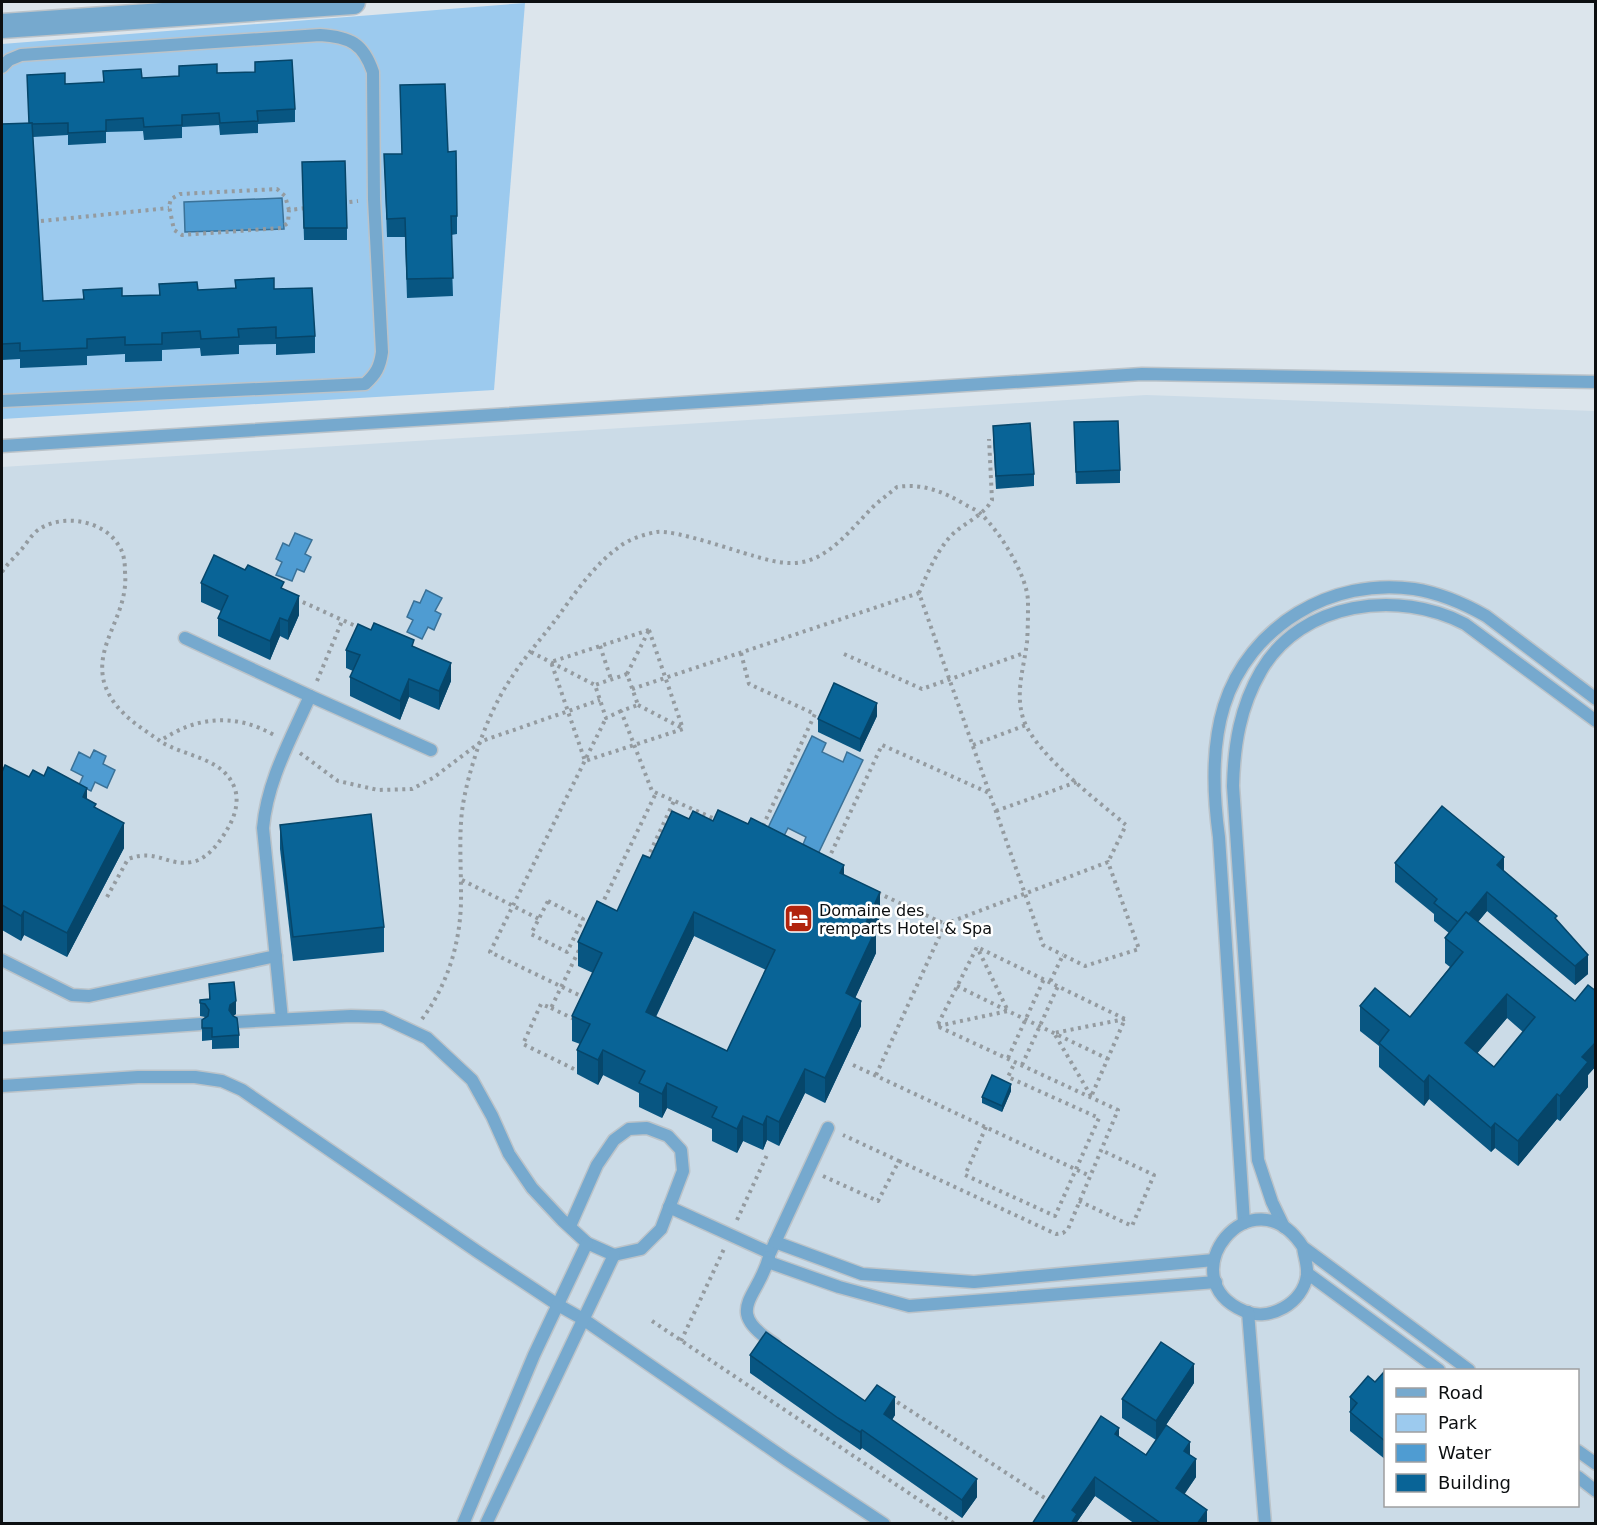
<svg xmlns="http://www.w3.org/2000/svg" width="1597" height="1525" viewBox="0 0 1597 1525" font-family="'DejaVu Sans',sans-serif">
<rect width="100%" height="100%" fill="#dce5ec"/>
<path fill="#cbdbe7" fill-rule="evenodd" d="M1146,395L1595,411V1523L2,1524V467ZM1386,1370H1578V1506H1386Z"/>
<polygon fill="#9ccaee" points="525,3 494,390 2,419 2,44"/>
<g fill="#4f9cd2" stroke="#3b7298" stroke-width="1.5">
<polygon points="282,198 284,229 185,232 184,202"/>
<polygon points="295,533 312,540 305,554 311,557 304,572 297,569 292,581 276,575 282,562 276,559 283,543 289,546"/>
<polygon points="426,590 442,598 435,611 441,614 434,630 428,627 422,639 407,632 413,620 407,617 414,601 420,603"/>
<polygon points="812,736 826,743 822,752 843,762 847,752 863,760 818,854 802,847 806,837 788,828 783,838 767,830"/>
<polygon points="94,750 106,756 103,764 115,770 107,788 95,782 91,791 79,785 83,776 71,770 79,752 90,758"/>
</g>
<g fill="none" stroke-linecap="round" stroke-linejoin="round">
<defs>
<g id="lane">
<path d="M2,67L9,60L21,55L320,35C350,37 363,43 373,72L374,199L382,352C380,367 376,374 365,384L2,401"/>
<polyline points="2,446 1142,374 1596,382"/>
<polyline points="185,638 310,696"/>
<polyline points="2,960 72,995 89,996 276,956"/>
<path d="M282,1019L263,828C267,781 291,739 310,696L431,750"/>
<polyline points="237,1022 351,1016 382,1017 427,1038 472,1080 492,1116 509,1154 532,1188 562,1220 587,1243 614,1255 641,1249 661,1229 683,1171 681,1150 668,1136 647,1128 629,1129 614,1140 597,1165 570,1226"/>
<polyline points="2,1038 201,1024"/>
<polyline points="2,1086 138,1077 195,1077 222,1081 242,1090 478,1252 558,1305 583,1319 787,1460 884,1524"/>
<polyline points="669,1207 770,1253 828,1128"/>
<path d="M1244,1223L1219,837C1213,794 1211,748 1224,706C1249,626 1332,577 1414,589C1440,593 1463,603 1486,616L1596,699"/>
<path d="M1284,1227L1272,1202L1258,1160L1233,786C1234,745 1240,707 1261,671C1301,601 1399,589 1465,624L1596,721"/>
<polyline points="775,1242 862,1274 974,1282 1214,1260"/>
<path d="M1303,1247C1304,1256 1308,1266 1307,1275C1303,1303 1270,1322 1244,1311C1167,1278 1252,1169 1303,1247L1469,1370"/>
<path d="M769,1257C758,1299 722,1310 775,1344"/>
<polyline points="768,1262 839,1287 909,1306 1216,1282"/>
<polyline points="1307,1273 1439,1370"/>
<polyline points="1248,1312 1265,1524"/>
<polyline points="1578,1451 1596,1464"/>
<polyline points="1578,1477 1596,1491"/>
<polyline points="463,1524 534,1355 587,1243"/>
<polyline points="486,1524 614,1255"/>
</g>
<polyline id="street" points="2,26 353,2"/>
</defs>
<use href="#lane" stroke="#bbc3c9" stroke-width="15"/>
<use href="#street" stroke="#bbc3c9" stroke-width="27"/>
<g stroke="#949ba0" stroke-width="4" stroke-dasharray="3 4.5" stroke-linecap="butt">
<polyline points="342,203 358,201"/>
<polyline points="289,210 285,196 277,189 180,194 171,199 169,206 174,230 182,235 281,228 288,223 289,210 307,208"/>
<polyline points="41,221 169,208"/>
<path d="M2,572C7,564 14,558 20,551C26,545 30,536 38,530C62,513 104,520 119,546C124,553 125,563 125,572C129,615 94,643 104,682C112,710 137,725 160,741C197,716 235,713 274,735"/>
<path d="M919,593C927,574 936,553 949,538C962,523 983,517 992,500L989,439"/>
<polyline points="296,599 360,628"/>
<polygon points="649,630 683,729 585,761 551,662"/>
<polyline points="600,646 611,679"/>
<polyline points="531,652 595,685"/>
<polyline points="741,653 749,684 815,714 762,828"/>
<polyline points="844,654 922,689 1024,653"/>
<polyline points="627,674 649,630"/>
<polyline points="317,681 342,621"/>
<polyline points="632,689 919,593 1043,945 1063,955"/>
<polyline points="638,705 682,728"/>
<polyline points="621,711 606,718 595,685 627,674 638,705 621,711 652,791 717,820"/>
<polyline points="973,745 1026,725"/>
<polyline points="300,753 338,781 378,790 412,789 433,778 482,741 600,700"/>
<polyline points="996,811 1077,782"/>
<polyline points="647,859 674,801"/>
<polyline points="828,860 882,745 989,793"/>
<polyline points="462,880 539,919"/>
<polyline points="878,893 945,924"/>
<path d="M107,897L128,859C157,848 168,867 192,862C208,859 220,842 228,828C235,816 239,802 235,789C224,757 184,757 160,741"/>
<polygon points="548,901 583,919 567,952 531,934"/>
<polyline points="601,906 656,793"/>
<polyline points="957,986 1008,1011 977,947"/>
<polyline points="585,998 490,952 606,718"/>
<polyline points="551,1008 574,1019"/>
<path d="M422,1019C449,983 462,938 461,892C461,865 459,838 462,811C467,773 487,715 508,683C522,660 541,639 557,618C575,593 594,565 619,547C629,539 645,534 657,532C677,530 732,550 754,556C771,561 789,566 807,561C835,553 856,523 876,504C883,498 890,493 897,487C923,483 944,492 966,505C971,508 977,510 981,514C1000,532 1027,575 1028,601C1028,614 1028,629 1027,642C1024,668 1015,691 1023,718C1034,753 1097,800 1126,825L1108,862"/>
<polyline points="938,1026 1008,1011 1108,1059"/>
<polyline points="1008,1058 1044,979"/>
<polyline points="853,1065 1090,1176"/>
<polyline points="1022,1065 1058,986"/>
<polyline points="574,1069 523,1044 541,1004 551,1008 579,950"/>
<polyline points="876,1075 945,924 1108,862 1139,949 1085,966 1063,955 1050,982"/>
<polyline points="1091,1096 1054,1033 1125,1019"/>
<polyline points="986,1127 965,1175 1055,1216 1099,1118 1008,1077 1015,1062"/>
<polyline points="899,1161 1056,1234 1063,1233 1068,1229 1118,1110 937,1026 977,947 1125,1019 1091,1097"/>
<polyline points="823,1176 878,1201 899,1161 843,1135"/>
<polyline points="1079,1201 1132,1226 1154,1175 1101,1150"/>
<polyline points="737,1220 767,1155"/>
<polyline points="652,1321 955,1524"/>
<polyline points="681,1341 724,1249"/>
<polyline points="891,1398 1051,1502"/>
<polyline points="1074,1518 1081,1524"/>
</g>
<use href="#lane" stroke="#76a9ce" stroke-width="12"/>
<use href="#street" stroke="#76a9ce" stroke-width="24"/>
</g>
<g fill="#085682" fill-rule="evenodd">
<polygon points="255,62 295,109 295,122 258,124 258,133 220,135 219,125 182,127 182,138 144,140 143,131 106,132 106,143 68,145 68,135 33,137 43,301 83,299 83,290 122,296 159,295 159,284 198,290 235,288 235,280 274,289 315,336 315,353 276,355 276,344 239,345 239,354 201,356 200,348 162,350 162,361 125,362 125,354 87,356 87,365 20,368 20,359 2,360 2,124 29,123 27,75 65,84 103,82 103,71 142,78 179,76 179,66 217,73 255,72"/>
<polygon points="400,85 448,152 457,216 457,234 451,235 453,296 407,298 405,237 387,237 384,154 402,154"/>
<polygon points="302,174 347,228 347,240 304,240"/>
<polygon points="1074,422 1120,470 1120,483 1076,484"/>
<polygon points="993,426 1034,474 1034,486 996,489 993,438"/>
<polygon points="201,583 284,589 299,615 288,640 280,636 270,660 218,636 218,618 221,611 201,602"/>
<polygon points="414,647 451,681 439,710 409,697 400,720 350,696 350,677 353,671 346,668 346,650"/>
<polygon points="877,716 860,752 818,732 818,719"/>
<polygon points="2,772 29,777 87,799 96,809 124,848 67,957 24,935 21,941 2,930"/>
<path d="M689,819L713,821L844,875L880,917L875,928L876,953L855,998L861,1026L825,1103L805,1093L779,1146L767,1140L763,1150L743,1141L737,1153L712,1141V1129L667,1108L662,1118L639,1107V1093L603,1075L598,1085L577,1074V1050L580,1044L572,1041V1016L593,973L578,966V942L617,911L650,858ZM694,936L766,970L727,1051L656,1017Z"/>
<polygon points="280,825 384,927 384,952 293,961 280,849"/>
<path d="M1395,863L1504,871L1557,920L1588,974L1575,985L1487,911L1478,922L1575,1001L1596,991V1066L1588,1075V1087L1560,1121L1557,1119L1518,1166L1495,1148L1491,1152L1429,1099L1424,1106L1379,1067V1046L1360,1031V1006L1410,1017L1450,967L1445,963V938L1449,933L1434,921V914L1395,882ZM1507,1018L1523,1032L1494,1067L1477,1053Z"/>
<polygon points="209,984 236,1014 233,1016 239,1035 239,1048 212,1049 212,1040 202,1041 202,1020 205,1017 200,1016 200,1000 209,999"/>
<polygon points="1011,1091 1002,1112 982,1103 982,1097"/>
<polygon points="750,1355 865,1401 895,1415 892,1420 977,1497 962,1518 862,1448 860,1450 838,1435 750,1373"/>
<polygon points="1386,1373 1386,1460 1350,1431 1350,1397 1375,1382"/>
<polygon points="1194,1383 1156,1440 1122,1418 1122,1399"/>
<polygon points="1119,1437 1146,1455 1190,1455 1196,1477 1184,1494 1207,1524 1135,1524 1095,1496 1077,1522 1077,1524 1032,1524"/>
</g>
<g fill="#06466a">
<polygon points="299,596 299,615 288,640 288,621"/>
<polygon points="280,618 280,636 270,660 270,641"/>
<polygon points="451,663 451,681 439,710 439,691"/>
<polygon points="409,679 409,697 400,720 400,701"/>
<polygon points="877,703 877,716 860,752 860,739"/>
<polygon points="87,788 87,813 83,797"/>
<polygon points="124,823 124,848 67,957 67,933"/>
<polygon points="1504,857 1504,876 1497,865"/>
<polygon points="844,865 844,890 840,873"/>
<polygon points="880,892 880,917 866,948 866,923"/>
<polygon points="1487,892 1487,911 1460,943 1460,924"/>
<polygon points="24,911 24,935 21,941 21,916"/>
<polygon points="694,912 694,936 646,1037 646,1012"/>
<polygon points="876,929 876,953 846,1018 846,993"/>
<polygon points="1588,955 1588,974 1575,985 1575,966"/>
<polygon points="1507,994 1507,1018 1465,1068 1465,1043"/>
<polygon points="236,1001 236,1014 230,1018 229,1010 230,1005"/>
<polygon points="861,1001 861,1026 825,1103 825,1078"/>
<polygon points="1596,1042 1596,1066 1588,1075 1588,1087 1560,1121 1560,1096 1582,1057"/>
<polygon points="603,1050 603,1075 598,1085 598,1060"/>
<polygon points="805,1069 805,1093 779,1146 779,1122"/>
<polygon points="1429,1075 1429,1099 1424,1106 1424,1082"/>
<polygon points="667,1083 667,1108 662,1118 662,1094"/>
<polygon points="1011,1084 1011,1091 1002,1112 1002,1106"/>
<polygon points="1557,1094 1557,1119 1518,1166 1518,1141"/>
<polygon points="743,1116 743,1141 737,1153 737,1129"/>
<polygon points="767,1116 767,1140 763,1150 763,1125"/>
<polygon points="1495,1123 1495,1148 1491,1152 1491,1128"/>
<polygon points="1194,1364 1194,1383 1156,1440 1156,1421"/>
<polygon points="895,1397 895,1415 884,1432 884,1414"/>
<polygon points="1119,1428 1119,1447 1115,1434"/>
<polygon points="862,1430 862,1448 860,1450 860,1432"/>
<polygon points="1190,1442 1190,1461 1184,1451"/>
<polygon points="1196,1459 1196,1477 1176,1507 1176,1488"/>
<polygon points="1095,1477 1095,1496 1077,1522 1077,1524 1071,1524 1072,1510"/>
<polygon points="977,1479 977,1497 962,1518 962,1500"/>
<polygon points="1207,1510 1207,1524 1197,1524"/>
</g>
<g fill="#096497" stroke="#06466a" stroke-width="1.5" fill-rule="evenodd">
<polygon points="292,60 295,109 257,111 258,121 220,123 219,113 182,115 182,125 144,127 143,118 106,120 106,131 68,133 68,123 32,124 32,123 29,123 27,75 65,73 65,84 104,82 103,71 141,69 142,78 179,76 179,66 217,64 217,73 255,72 255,62"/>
<polygon points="445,84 448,152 456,151 457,216 451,216 453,278 407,279 405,218 387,219 384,154 402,154 400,85"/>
<polygon points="32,123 43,301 84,299 83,290 122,288 122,296 160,295 159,284 197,282 198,290 236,288 235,280 274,278 274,289 312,288 315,336 276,338 276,327 238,329 239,337 201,339 200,331 162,333 162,344 125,345 125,337 87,339 87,348 20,351 20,343 2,344 2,124"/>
<polygon points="345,161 347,228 304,228 302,162"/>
<polygon points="1118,421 1120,470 1076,472 1074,422"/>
<polygon points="1030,423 1034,474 996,476 993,426"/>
<polygon points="214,555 245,570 248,565 284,582 281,588 299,596 288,621 280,618 270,641 218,618 228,596 201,583"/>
<polygon points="374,623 414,640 412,646 451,663 439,691 409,679 400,701 350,677 360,655 346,650 358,624 371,630"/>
<polygon points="834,683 877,703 860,739 818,719"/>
<polygon points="5,765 29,777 33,770 44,776 48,767 87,788 83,797 96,804 94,807 124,823 67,933 24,911 21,916 2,905 2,772"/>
<polygon points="1442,806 1504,857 1497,865 1557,916 1555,918 1588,955 1575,966 1487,892 1469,914 1466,912 1458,922 1434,903 1437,899 1395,863"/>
<path d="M718,810L748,824L751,818L844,865L840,873L880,892L866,923L876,929L846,993L861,1001L825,1078L805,1069L779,1122L767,1116L763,1125L743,1116L737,1129L712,1117L717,1107L667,1083L662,1094L639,1083L645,1071L603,1050L598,1060L577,1050L590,1024L572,1016L602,953L578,942L597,901L617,911L643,855L650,858L672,811L689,819L693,811L713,821ZM694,912L775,950L727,1051L646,1012Z"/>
<polygon points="371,814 384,927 293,937 280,825"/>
<path d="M1466,912L1575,1001L1588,985L1596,991V1042L1582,1057L1588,1062L1560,1096L1557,1094L1518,1141L1495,1123L1491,1128L1429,1075L1424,1082L1379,1043L1389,1030L1360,1006L1375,988L1410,1017L1463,952L1445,938ZM1507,994L1535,1017L1494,1067L1465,1043Z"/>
<polygon points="234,982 236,1001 230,1005 229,1010 233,1016 237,1018 239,1035 212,1037 212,1028 202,1028 202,1020 208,1016 209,1010 205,1004 200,1003 200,1000 210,999 209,984"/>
<polygon points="992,1075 1011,1084 1002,1106 982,1097"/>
<polygon points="766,1332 865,1401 877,1385 895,1397 884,1414 977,1479 962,1500 862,1430 860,1432 838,1418 750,1355"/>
<polygon points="1161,1342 1194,1364 1156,1421 1122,1399"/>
<polygon points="1384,1372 1386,1373 1386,1442 1350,1412 1357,1403 1350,1397 1368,1376 1375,1382"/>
<polygon points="1101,1416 1119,1428 1115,1434 1146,1455 1166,1425 1190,1442 1184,1451 1196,1459 1176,1488 1207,1510 1197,1524 1162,1524 1095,1477 1072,1510 1077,1514 1071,1524 1032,1524"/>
</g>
<defs>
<symbol id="hotel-square" viewBox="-11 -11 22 22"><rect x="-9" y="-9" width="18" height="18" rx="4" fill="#b1240e" stroke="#fff"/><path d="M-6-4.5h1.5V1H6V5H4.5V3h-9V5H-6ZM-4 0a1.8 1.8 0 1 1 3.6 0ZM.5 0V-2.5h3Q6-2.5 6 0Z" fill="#fff"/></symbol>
</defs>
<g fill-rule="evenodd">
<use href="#hotel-square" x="782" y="902" width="33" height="33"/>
</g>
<g text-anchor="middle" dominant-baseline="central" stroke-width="5" stroke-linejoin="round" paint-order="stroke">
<g font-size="16" fill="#0c0f11" stroke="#fff" text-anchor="start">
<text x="819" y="910">Domaine des<tspan x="819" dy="18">remparts Hotel &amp; Spa</tspan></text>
</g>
</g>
<rect width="1597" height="1525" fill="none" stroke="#0c0f11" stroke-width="6"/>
<rect x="1384" y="1369" width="195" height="138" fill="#ffffff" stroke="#9e9fa0" stroke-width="1.5"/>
<rect x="1396" y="1388" width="30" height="9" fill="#76a9ce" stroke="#9e9fa0" stroke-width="1.5"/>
<text x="1438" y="1399" font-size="18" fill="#0c0f11">Road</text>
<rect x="1396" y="1414" width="30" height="18" fill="#9ccaee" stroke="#9e9fa0" stroke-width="1.5"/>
<text x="1438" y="1429" font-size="18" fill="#0c0f11">Park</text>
<rect x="1396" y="1444" width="30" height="18" fill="#4f9cd2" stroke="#9e9fa0" stroke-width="1.5"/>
<text x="1438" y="1459" font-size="18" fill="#0c0f11">Water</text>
<rect x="1396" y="1474" width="30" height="18" fill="#096497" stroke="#9e9fa0" stroke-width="1.5"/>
<text x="1438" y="1489" font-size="18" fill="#0c0f11">Building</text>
</svg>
